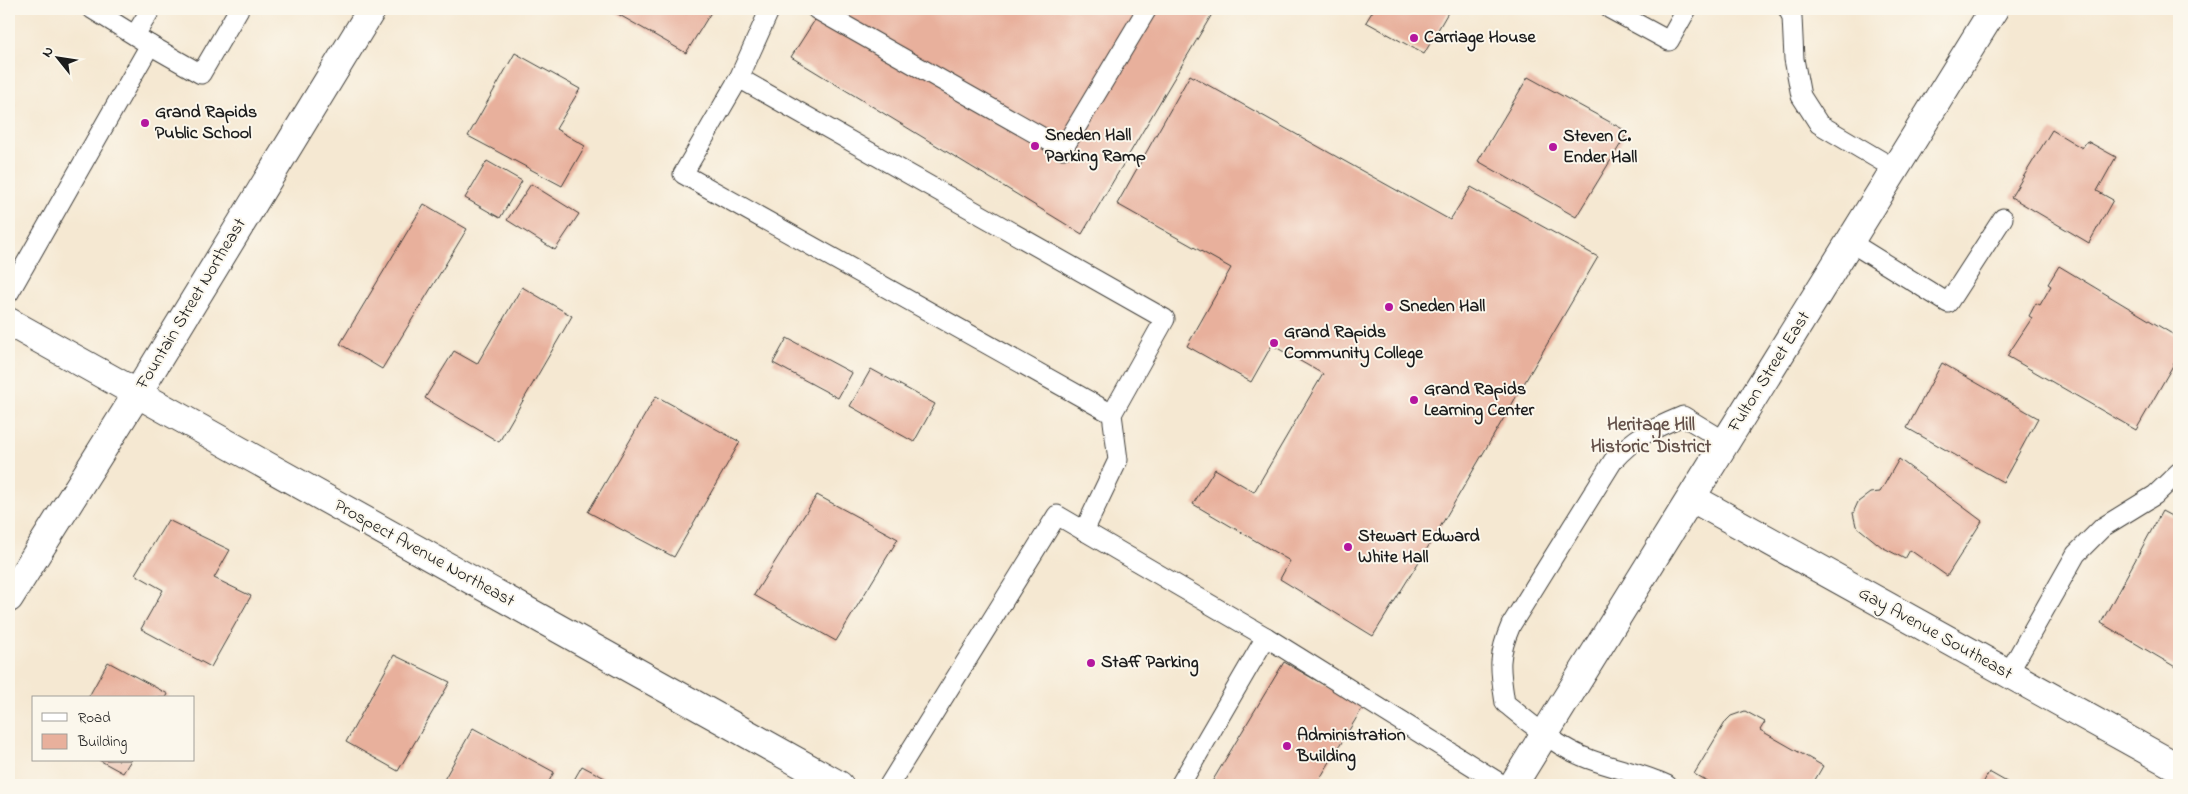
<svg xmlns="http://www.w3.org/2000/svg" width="2188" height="794" viewBox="0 0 2188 794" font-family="'Indie Flower',sans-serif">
<rect width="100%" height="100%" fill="#fbf7ec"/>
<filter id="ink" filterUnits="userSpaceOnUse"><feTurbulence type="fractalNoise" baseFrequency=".02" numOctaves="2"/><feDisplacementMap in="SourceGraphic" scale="10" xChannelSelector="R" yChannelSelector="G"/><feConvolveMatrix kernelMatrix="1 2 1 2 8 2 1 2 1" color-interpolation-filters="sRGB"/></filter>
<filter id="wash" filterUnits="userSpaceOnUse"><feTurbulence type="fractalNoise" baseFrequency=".0096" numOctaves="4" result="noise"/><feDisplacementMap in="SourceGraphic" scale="20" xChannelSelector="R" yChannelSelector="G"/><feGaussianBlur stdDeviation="1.12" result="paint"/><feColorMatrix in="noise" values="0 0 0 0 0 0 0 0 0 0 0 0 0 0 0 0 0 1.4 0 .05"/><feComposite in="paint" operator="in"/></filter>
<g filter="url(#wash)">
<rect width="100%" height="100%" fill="#f5e8d2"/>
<g id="blocks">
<g fill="#e8b09c">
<polygon points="609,9 713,9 686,53"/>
<polygon points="822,9 965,9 971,12 973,9 1215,9 1082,234 791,57"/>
<polygon points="1374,9 1450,9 1424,54 1366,22"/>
<polygon points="515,53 580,89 556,129 585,146 562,186 468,136"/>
<polygon points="1190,75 1450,220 1471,187 1598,257 1436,534 1373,636 1280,579 1290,561 1193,504 1215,469 1254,492 1323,374 1272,345 1251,382 1187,346 1231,268 1117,204"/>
<polygon points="1528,77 1628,132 1576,217 1478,161"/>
<polygon points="9,101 16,105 9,118"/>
<polygon points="2052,130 2082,148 2087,141 2116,157 2097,191 2113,200 2089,243 2011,197"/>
<polygon points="487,161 522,181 500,218 465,198"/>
<polygon points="531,184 579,214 555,250 507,220"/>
<polygon points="424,204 467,229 382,369 340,344"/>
<polygon points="2059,266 2179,338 2179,355 2136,430 2007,356 2032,318 2029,316 2036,303 2040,305 2051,286 2048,284"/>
<polygon points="522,287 572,316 499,442 425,398 454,351 477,364"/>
<polygon points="787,338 852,373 838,398 773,363"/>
<polygon points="1942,363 2038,418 2003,482 1907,428"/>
<polygon points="871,369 935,404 914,442 850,406"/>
<polygon points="656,396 740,442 674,557 588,512"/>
<polygon points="1899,459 1982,521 1947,576 1910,550 1905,559 1882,547 1856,526 1853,513 1858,502 1870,493 1880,492"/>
<polygon points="817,495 898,539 836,641 754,595"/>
<polygon points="2162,511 2179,520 2179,664 2177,668 2101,623"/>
<polygon points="168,520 230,550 214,578 251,596 211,667 141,629 163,590 135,574"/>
<polygon points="394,655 450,682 398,771 346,742"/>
<polygon points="108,662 168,694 166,698 88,698"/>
<polygon points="1284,662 1363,707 1316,785 1210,785"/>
<polygon points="1745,711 1765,722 1760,730 1823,766 1812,785 1714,785 1694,774 1726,721 1731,716"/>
<polygon points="473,728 554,772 547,785 441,785"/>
<polygon points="99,760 131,760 123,773"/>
<polygon points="582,766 618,785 571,785"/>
<polygon points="1989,772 2012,785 1982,785"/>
</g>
</g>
</g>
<g filter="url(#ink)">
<use href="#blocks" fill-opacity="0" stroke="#3d3b37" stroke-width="1"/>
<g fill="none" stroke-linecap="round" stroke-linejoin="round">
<defs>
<g id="lane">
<polyline points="816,9 1063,149 1147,9"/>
<polyline points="1610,9 1669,41 1687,9"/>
<polyline points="1788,9 1792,17 1794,59 1801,96 1819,124 1895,169"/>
<polyline points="135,35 151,9"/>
<polyline points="150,45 201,74 239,9"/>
<polyline points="739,78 770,9"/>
<polyline points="1850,242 1948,303 2003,218"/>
<polyline points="9,293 150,45 92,9"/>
<polyline points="1084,531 1118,460 1112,414 683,174 739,78 1165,319 1112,414"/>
<polyline points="2008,674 2076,554 2103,527 2155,495 2179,472"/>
<polyline points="889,785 1057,515 1266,637 1503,785"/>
<polyline points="1180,785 1266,637"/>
<path d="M1667,785C1642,773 1615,769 1589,759C1558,748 1531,724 1505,703C1500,670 1497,657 1511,625L1613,461C1634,437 1654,428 1683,416L1726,442"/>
</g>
<g id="street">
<polyline points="9,322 839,785"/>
<polyline points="1692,498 2179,768"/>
</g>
<polyline id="secondary" points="9,598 137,394 372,9"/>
<polyline id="primary" points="1513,785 1994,9"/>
</defs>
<use href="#lane" stroke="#3d3b37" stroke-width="21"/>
<use href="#street" stroke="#3d3b37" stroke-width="30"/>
<use href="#secondary" stroke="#3d3b37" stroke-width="30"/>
<use href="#primary" stroke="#3d3b37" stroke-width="30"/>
<use href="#lane" stroke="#fff" stroke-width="19"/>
<use href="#street" stroke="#fff" stroke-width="28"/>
<use href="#secondary" stroke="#fff" stroke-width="28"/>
<use href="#primary" stroke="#fff" stroke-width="28"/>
</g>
</g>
<g fill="#b5179e" stroke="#fbf7ec" stroke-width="2">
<circle cx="1414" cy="38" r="5"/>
<circle cx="145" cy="123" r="5"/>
<circle cx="1035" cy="146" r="5"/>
<circle cx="1553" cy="147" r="5"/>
<circle cx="1389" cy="307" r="5"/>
<circle cx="1274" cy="343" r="5"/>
<circle cx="1414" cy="400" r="5"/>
<circle cx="1348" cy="547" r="5"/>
<circle cx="1091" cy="663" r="5"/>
<circle cx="1287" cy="746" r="5"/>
</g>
<g text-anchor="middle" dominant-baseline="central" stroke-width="4" stroke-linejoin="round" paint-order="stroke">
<g font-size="18" font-weight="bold" fill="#1c1c1c" stroke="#fbf7ec" text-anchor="start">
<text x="1424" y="38">Carriage House</text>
<text x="155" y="113">Grand Rapids<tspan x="155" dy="21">Public School</tspan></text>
<text x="1045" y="136">Sneden Hall<tspan x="1045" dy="21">Parking Ramp</tspan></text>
<text x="1563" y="137">Steven C.<tspan x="1563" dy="21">Ender Hall</tspan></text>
<text x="1399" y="307">Sneden Hall</text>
<text x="1284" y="333">Grand Rapids<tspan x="1284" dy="21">Community College</tspan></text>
<text x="1424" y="390">Grand Rapids<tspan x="1424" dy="21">Learning Center</tspan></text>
<text x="1358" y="537">Stewart Edward<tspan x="1358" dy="21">White Hall</tspan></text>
<text x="1101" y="663">Staff Parking</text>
<text x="1297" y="736">Administration<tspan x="1297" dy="21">Building</tspan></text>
</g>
<g font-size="18" fill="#1c1c1c" stroke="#fbf7ec">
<text transform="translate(192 304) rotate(-59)">Fountain Street Northeast</text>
<text transform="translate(1770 372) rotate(-58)">Fulton Street East</text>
<text transform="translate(424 554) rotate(29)">Prospect Avenue Northeast</text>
<text transform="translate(1935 634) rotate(29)">Gay Avenue Southeast</text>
</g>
<g font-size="19" font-weight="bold" fill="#635049" stroke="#fbf7ec">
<text x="1651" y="425">Heritage Hill<tspan x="1651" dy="22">Historic District</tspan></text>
</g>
</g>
<rect width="2188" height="794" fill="none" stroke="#fbf7ec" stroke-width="30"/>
<rect x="32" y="696" width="162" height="65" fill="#fbf7ec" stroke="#a29f99"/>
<rect x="42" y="713" width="25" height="8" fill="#ffffff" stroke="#a29f99"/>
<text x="78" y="722" font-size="15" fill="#1c1c1c">Road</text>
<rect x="42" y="734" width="25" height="15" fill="#e8b09c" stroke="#a29f99"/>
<text x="78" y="746" font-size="15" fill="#1c1c1c">Building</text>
<g transform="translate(58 58) rotate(300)" stroke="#fbf7ec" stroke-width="4" paint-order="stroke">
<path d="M0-4L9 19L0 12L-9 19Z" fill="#1c1c1c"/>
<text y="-8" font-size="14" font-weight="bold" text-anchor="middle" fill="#1c1c1c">N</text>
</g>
</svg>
